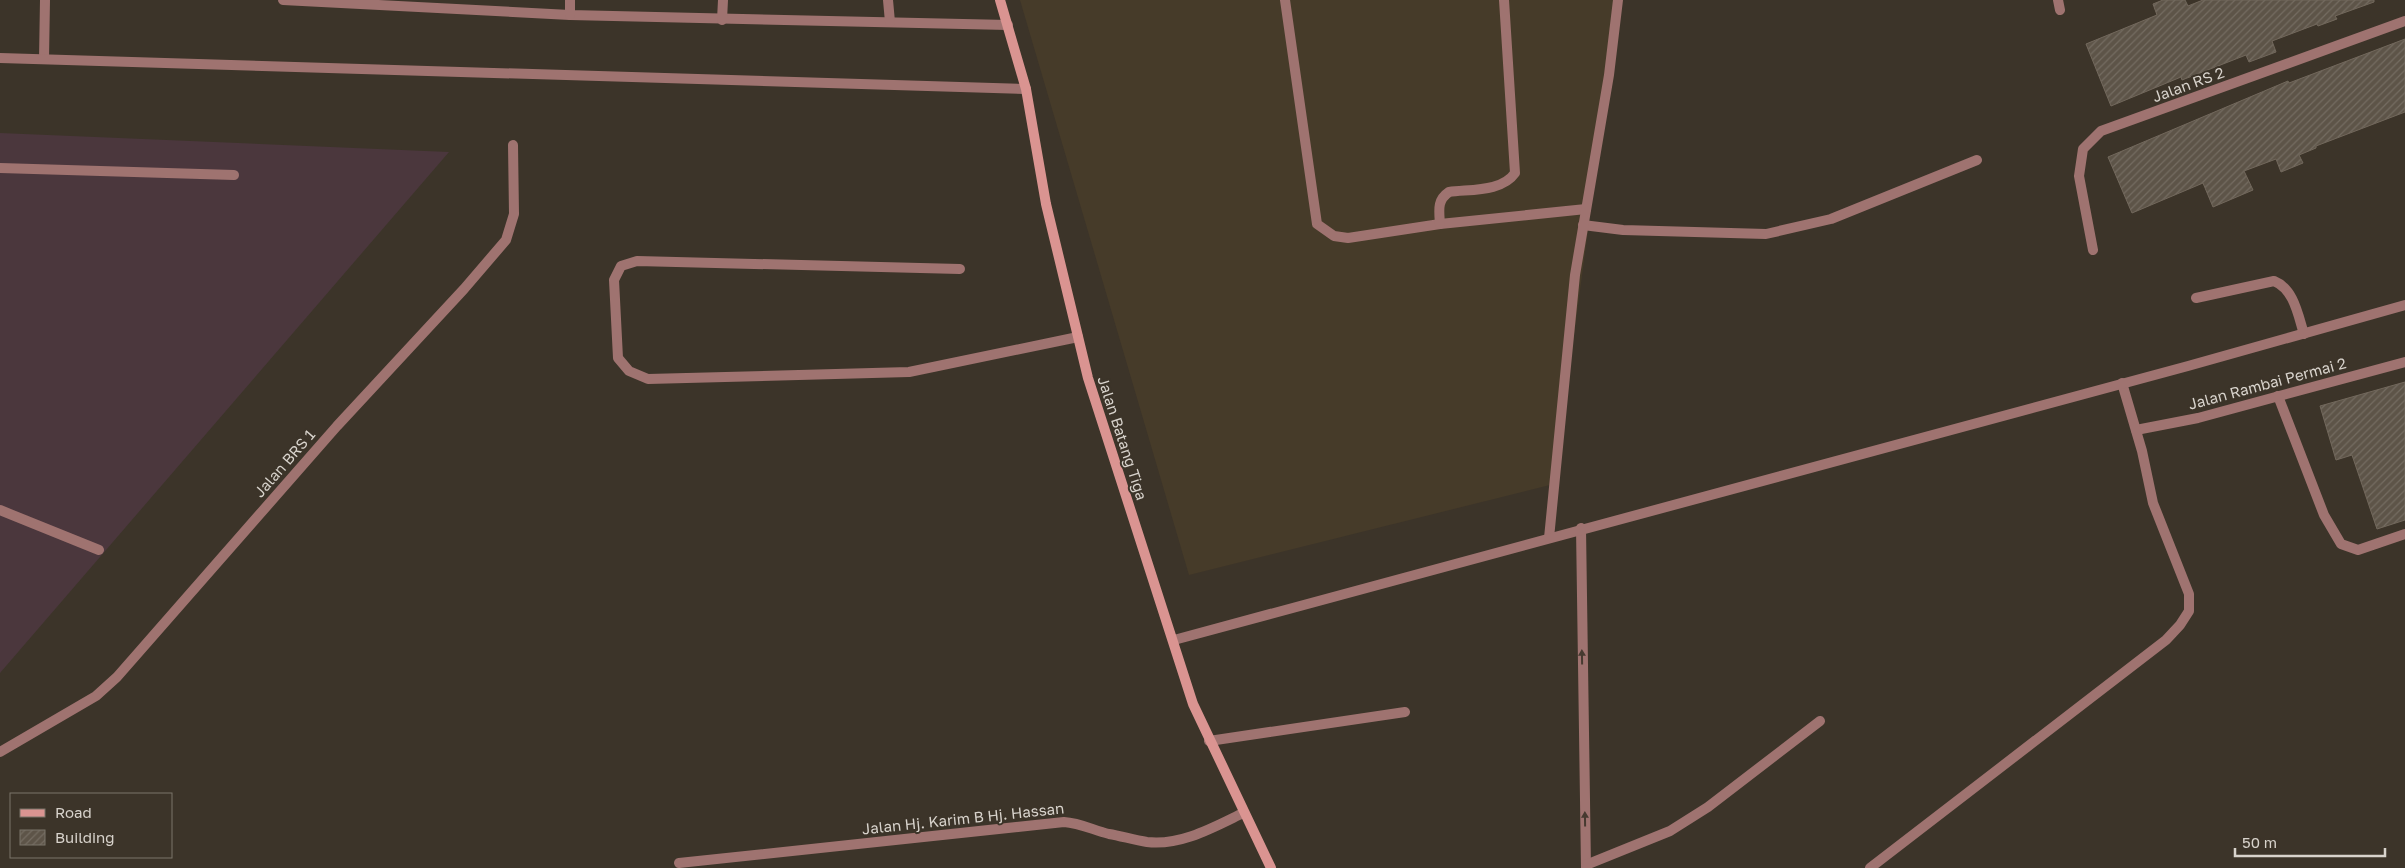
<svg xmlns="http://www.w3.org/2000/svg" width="2405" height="868" viewBox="0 0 2405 868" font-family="'Golos Text',sans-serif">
<defs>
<pattern id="building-hatch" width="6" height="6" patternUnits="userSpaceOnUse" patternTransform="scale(1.25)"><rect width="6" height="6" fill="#5d5448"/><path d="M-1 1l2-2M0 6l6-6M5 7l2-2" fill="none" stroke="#746c61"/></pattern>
</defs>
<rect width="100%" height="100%" fill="#3c3429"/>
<polygon fill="#463b29" points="1020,0 1619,0 1554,484 1189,575"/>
<polygon fill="#4b373d" points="0,133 449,152 0,673"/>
<g fill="url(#building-hatch)" stroke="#72685c">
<polygon points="2163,0 2185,0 2188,6 2203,0 2374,0 2374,2 2335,16 2337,19 2318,26 2317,24 2272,41 2276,52 2249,62 2246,55 2182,80 2181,77 2111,106 2086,44 2157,15 2153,4"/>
<polygon points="2405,39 2405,112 2316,146 2316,148 2299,155 2303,163 2281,172 2276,159 2244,171 2253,190 2213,207 2203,183 2132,213 2108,157 2288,81 2289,83"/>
<polygon points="2405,382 2405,520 2377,529 2352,455 2336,460 2320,406"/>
</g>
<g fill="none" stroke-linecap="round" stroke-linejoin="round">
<g stroke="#9f7370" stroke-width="10">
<polyline points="1285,0 1317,224 1334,236 1348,238 1440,224 1586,209"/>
<polyline points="0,168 234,175"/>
<path d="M1440,224C1439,210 1437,200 1449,192C1470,189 1502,192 1515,173L1504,0"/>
<polyline points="960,269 637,261 621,266 614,280 618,358 629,371 648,379 909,372 1078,337"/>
<path d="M2196,298L2274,281C2294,289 2298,315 2304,334"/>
<polyline points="0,510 99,550"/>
</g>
<g stroke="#9f7370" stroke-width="10">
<polyline points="283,0 570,15 1008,25"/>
<polyline points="888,0 890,22"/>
<polyline points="2058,0 2060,10"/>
<polyline points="570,15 570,0"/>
<polyline points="722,20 723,0"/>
<polyline points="44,59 45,0"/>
<polyline points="1583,225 1623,230 1766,234 1831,219 1977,160"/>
<polyline points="2093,250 2079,176 2083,149 2101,131 2405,21"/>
<polyline points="2278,396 2324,515 2341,544 2358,550 2405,534"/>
<polyline points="2136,430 2198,418 2405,362"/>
<polyline points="1581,528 1586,868"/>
<polyline points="1209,741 1405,712"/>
<polyline points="0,752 96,696 117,677 337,426 464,289 506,240 514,214 513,145"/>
<path d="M679,863L1064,822C1080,823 1093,830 1109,834C1121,836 1134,840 1147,842C1181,846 1214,827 1243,813"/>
<polyline points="1586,865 1670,831 1708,807 1820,721"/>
<polyline points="1870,868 2166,640 2180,625 2189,611 2189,594 2153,503 2142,451 2122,383"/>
</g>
<g stroke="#9f7370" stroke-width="10">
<polyline points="0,58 1026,89"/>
<polyline points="1549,538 1575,275 1609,75 1618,0"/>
<polyline points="1174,640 2188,366 2405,305"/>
</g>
<polyline stroke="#da9491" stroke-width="10" points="1000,0 1026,89 1046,204 1088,378 1193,704 1271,868"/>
</g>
<defs><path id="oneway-solid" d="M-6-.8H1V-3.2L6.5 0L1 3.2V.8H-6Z" transform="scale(1.25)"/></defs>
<g fill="#463a30">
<use href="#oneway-solid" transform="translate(1582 657) rotate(-91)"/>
<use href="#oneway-solid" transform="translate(1585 819) rotate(-91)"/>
</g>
<g text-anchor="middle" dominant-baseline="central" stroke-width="4" stroke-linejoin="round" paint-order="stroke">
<g font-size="15" fill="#d8d3cc" stroke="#3c3429">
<text transform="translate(2188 84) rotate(-20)">Jalan RS 2</text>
<text transform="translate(2267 383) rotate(-15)">Jalan Rambai Permai 2</text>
<text transform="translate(1123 438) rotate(72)">Jalan Batang Tiga</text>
<text transform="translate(284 463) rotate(-49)">Jalan BRS 1</text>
<text transform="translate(963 818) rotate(-6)">Jalan Hj. Karim B Hj. Hassan</text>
</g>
</g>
<rect x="10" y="793" width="162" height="65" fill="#3c3429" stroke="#7a746a"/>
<rect x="20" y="809" width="25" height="8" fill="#da9491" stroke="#7a746a"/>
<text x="55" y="818" font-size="15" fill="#d8d3cc">Road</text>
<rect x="20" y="830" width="25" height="15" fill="url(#building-hatch)" stroke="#7a746a"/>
<text x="55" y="843" font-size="15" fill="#d8d3cc">Building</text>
<path d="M2235 848v8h150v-8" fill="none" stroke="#d8d3cc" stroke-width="2.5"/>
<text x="2242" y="848" font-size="15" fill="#d8d3cc" stroke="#3c3429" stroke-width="4" paint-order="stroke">50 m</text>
</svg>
